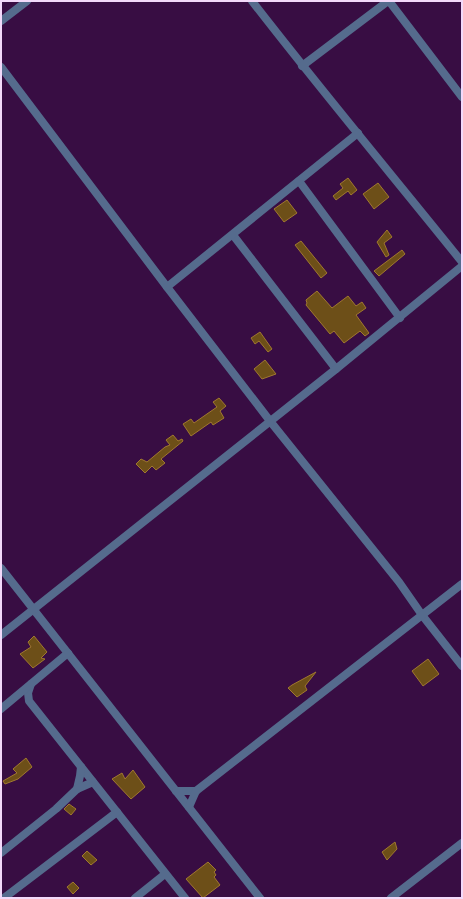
<svg xmlns="http://www.w3.org/2000/svg" width="463" height="899" viewBox="0 0 463 899" font-family="'Noto Serif',serif">
<rect width="100%" height="100%" fill="#380d43"/>
<g fill="#6d4f18" stroke="#a0782f">
<polygon points="348,178 357,190 351,195 348,191 336,200 333,196 343,188 340,184"/>
<polygon points="378,183 389,197 374,209 363,194"/>
<polygon points="287,200 297,213 284,222 274,209"/>
<polygon points="387,230 392,237 384,243 389,255 386,257 377,242"/>
<polygon points="301,241 327,273 321,278 295,245"/>
<polygon points="402,250 405,254 379,276 374,271"/>
<polygon points="317,291 332,308 348,296 356,306 362,302 366,308 356,315 369,333 365,336 360,331 344,343 334,331 330,334 306,305 307,303 306,300"/>
<polygon points="260,332 272,349 268,352 259,341 255,344 251,338"/>
<polygon points="265,360 276,374 262,379 254,369"/>
<polygon points="219,398 226,406 220,411 224,418 213,425 211,422 191,436 183,424 191,419 194,423 217,407 213,402"/>
<polygon points="173,435 178,441 182,439 183,441 161,459 165,463 156,470 152,466 145,473 136,464 141,459 147,462 165,447 170,445 166,440"/>
<polygon points="34,636 47,652 41,658 45,659 33,668 20,654 31,647 28,642"/>
<polygon points="428,659 439,674 423,686 412,671"/>
<polygon points="316,672 305,686 307,690 297,697 288,688 292,685"/>
<polygon points="26,758 32,767 18,779 5,784 3,781 17,773 13,769"/>
<polygon points="133,770 145,787 131,799 112,779 122,773 125,779"/>
<polygon points="69,804 76,809 71,815 64,809"/>
<polygon points="395,842 397,849 387,860 382,852"/>
<polygon points="87,851 97,860 91,865 82,856"/>
<polygon points="208,862 216,870 214,872 216,875 214,877 220,885 203,898 186,879"/>
<polygon points="73,882 79,888 73,894 67,887"/>
</g>
<g fill="none" stroke-linecap="round" stroke-linejoin="round">
<g stroke="#556b8d" stroke-width="8">
<path d="M252,1C320,89 392,175 462,262"/>
<polyline points="389,1 462,97"/>
<polyline points="1,21 27,1"/>
<polyline points="302,66 388,1"/>
<polyline points="1,67 167,287 270,421 399,582 422,615 462,666"/>
<polyline points="299,181 400,318"/>
<polyline points="233,235 336,369"/>
<polyline points="167,287 358,133"/>
<polyline points="1,568 260,898"/>
<polyline points="1,635 336,369 462,266"/>
<polyline points="31,684 28,693 29,701 185,898"/>
<polyline points="1,709 68,653"/>
<polyline points="77,789 80,776 81,767"/>
<polyline points="176,791 196,791"/>
<polyline points="189,807 196,791 462,584"/>
<polyline points="1,853 56,809 77,789 93,782"/>
<polyline points="4,898 117,812"/>
<polyline points="135,898 165,874"/>
<polyline points="391,898 462,843"/>
</g>
</g>
<rect width="463" height="899" fill="none" stroke="#f3d9fa" stroke-width="4"/>
</svg>
